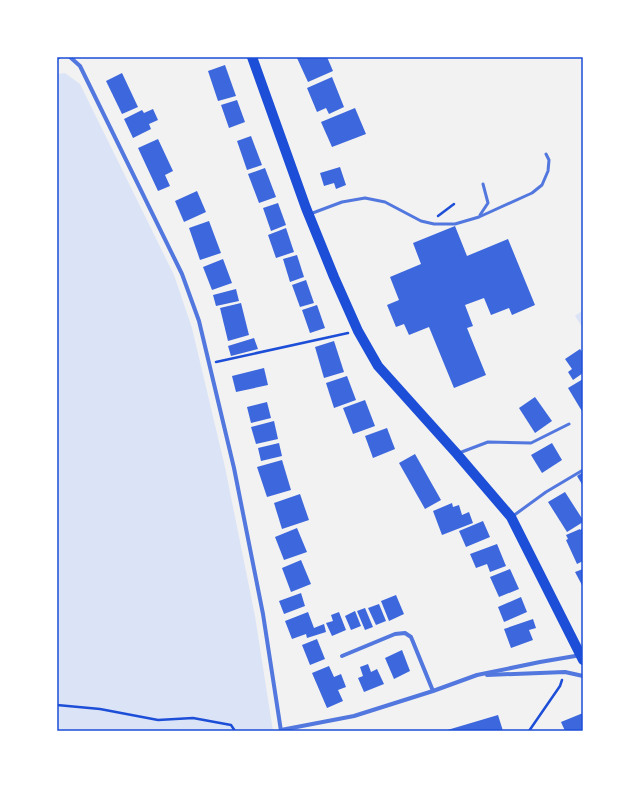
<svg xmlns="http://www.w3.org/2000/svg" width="640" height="788" viewBox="0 0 640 788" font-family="Lato,sans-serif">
<rect width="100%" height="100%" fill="#f2f2f2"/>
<g fill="#dbe4f7">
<polygon points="65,73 80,84 174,275 192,328 225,467 255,616 273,731 57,731 57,74"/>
<polygon points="583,310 583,328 575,316"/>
</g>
<g fill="#3d67dc">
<polygon points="300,57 327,57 333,71 308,82 297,58"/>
<polygon points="225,65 236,96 218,101 208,71"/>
<polygon points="122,73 138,107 122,114 106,81"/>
<polygon points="332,77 344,107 329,114 326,108 317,112 307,88"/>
<polygon points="237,100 245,122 229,128 221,105"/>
<polygon points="355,108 366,134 332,147 321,122"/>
<polygon points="153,109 158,120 149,124 151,129 133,138 124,119 142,110 144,113"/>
<polygon points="251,136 262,165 247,170 237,141"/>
<polygon points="158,139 173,171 165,175 170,186 158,191 138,148"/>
<polygon points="340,167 346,185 336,189 334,183 324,186 320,173"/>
<polygon points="265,168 276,197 259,203 248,174"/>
<polygon points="197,191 206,212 184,222 175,201"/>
<polygon points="278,203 286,225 271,231 263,208"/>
<polygon points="209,221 221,253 200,260 189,228"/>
<polygon points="455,226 467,256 508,239 535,305 512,315 509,308 491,315 484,298 465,305 473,326 467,328 486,375 454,388 429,327 409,335 404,324 396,327 387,305 399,300 390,277 421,264 413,243"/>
<polygon points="286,228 294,252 276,258 268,235"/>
<polygon points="297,255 304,277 290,282 283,259"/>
<polygon points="223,259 232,283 212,290 203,267"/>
<polygon points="306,280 314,303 300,307 292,285"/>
<polygon points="236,289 239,301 216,306 213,295"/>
<polygon points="241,303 249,335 228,341 220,308"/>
<polygon points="317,305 325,328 310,333 302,310"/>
<polygon points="254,338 258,349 231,356 228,346"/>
<polygon points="334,341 344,372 324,378 315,347"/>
<polygon points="580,349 583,353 583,373 573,380 568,372 572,369 565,359"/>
<polygon points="264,368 268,385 236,392 232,376"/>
<polygon points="347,376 356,400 334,408 326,383"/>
<polygon points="583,379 583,413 568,388"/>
<polygon points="535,397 552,421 535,433 519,408"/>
<polygon points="365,400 375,426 353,434 343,408"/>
<polygon points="267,402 271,418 251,423 247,407"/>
<polygon points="274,421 278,439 256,444 251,427"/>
<polygon points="387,428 395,449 373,458 365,436"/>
<polygon points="279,443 282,456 261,461 258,448"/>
<polygon points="552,443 562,460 542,473 531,455"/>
<polygon points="415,454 441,500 425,509 399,463"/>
<polygon points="282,460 291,490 267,497 257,467"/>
<polygon points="583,472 583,486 577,476"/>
<polygon points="565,492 583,520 583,522 567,532 548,502"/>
<polygon points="300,494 309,520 282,529 274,503"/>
<polygon points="452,503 453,507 459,505 462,515 469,512 473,523 442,535 433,511"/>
<polygon points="483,521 490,537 466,547 459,531"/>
<polygon points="297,528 307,552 284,560 275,537"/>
<polygon points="583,528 583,561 577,564 566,540 568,539 566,535 580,529 580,530"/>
<polygon points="497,544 506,566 490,572 487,564 476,568 470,554"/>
<polygon points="301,560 311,584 291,592 282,568"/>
<polygon points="510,569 519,589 499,597 490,577"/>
<polygon points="583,569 583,587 575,572"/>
<polygon points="301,593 305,606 284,614 279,601"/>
<polygon points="396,595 404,614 389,621 381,601"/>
<polygon points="521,597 527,612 504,622 498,607"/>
<polygon points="379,604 386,621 376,625 368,608"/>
<polygon points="365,608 373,627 365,630 357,611"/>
<polygon points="355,611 361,626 351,630 345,616"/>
<polygon points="308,612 314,628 324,624 326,632 307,638 306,634 292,639 285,621"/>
<polygon points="339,612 346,630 332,636 326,623 333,621 331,615"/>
<polygon points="533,619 536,628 529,630 533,640 511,648 504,629"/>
<polygon points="317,639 325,659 310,665 302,645"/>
<polygon points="402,650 410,671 394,679 385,658"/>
<polygon points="368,664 371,672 377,669 384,684 364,692 358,678 363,676 360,667"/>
<polygon points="329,666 334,677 341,674 346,687 338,690 343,701 327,708 312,673"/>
<polygon points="583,713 583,731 565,731 561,722"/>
<polygon points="498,715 503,731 444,731"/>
</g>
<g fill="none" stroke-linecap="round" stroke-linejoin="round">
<g stroke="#1d4ed8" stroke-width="2.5">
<polyline points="438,216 454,204"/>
<polyline points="216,362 348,333"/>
<polyline points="57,705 100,709 158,720 193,718 231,725 235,731"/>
<polyline points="529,731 560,686 562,680"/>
</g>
<g stroke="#5277de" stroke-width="3">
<polyline points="310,214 342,202 365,198 385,202 421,221 434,224 455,224 479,217 532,193 542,185 548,171 549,160 546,154"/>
<polyline points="480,215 488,203 483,184"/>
<polyline points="459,453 488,442 531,443 569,424"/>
<polyline points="513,516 546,492 583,470"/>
</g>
<g stroke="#5277de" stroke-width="4">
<polyline points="70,57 80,66 182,274 199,321 234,468 263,614 281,731"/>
<polyline points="57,58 59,57"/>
<polyline points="342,656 395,634 405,633 411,637 433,691"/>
<polyline points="487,675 565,672 583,676"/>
<polyline points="281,730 354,716 433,691 477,675 540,662 581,655"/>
</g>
<polyline stroke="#1d4ed8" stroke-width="10" points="252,57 306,208 334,277 358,331 378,366 457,454 511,517 583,660"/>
</g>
<rect width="640" height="788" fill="none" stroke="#ffffff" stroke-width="116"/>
<rect x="58" y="58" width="524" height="672" fill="none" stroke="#1d4ed8" stroke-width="1.5"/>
</svg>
